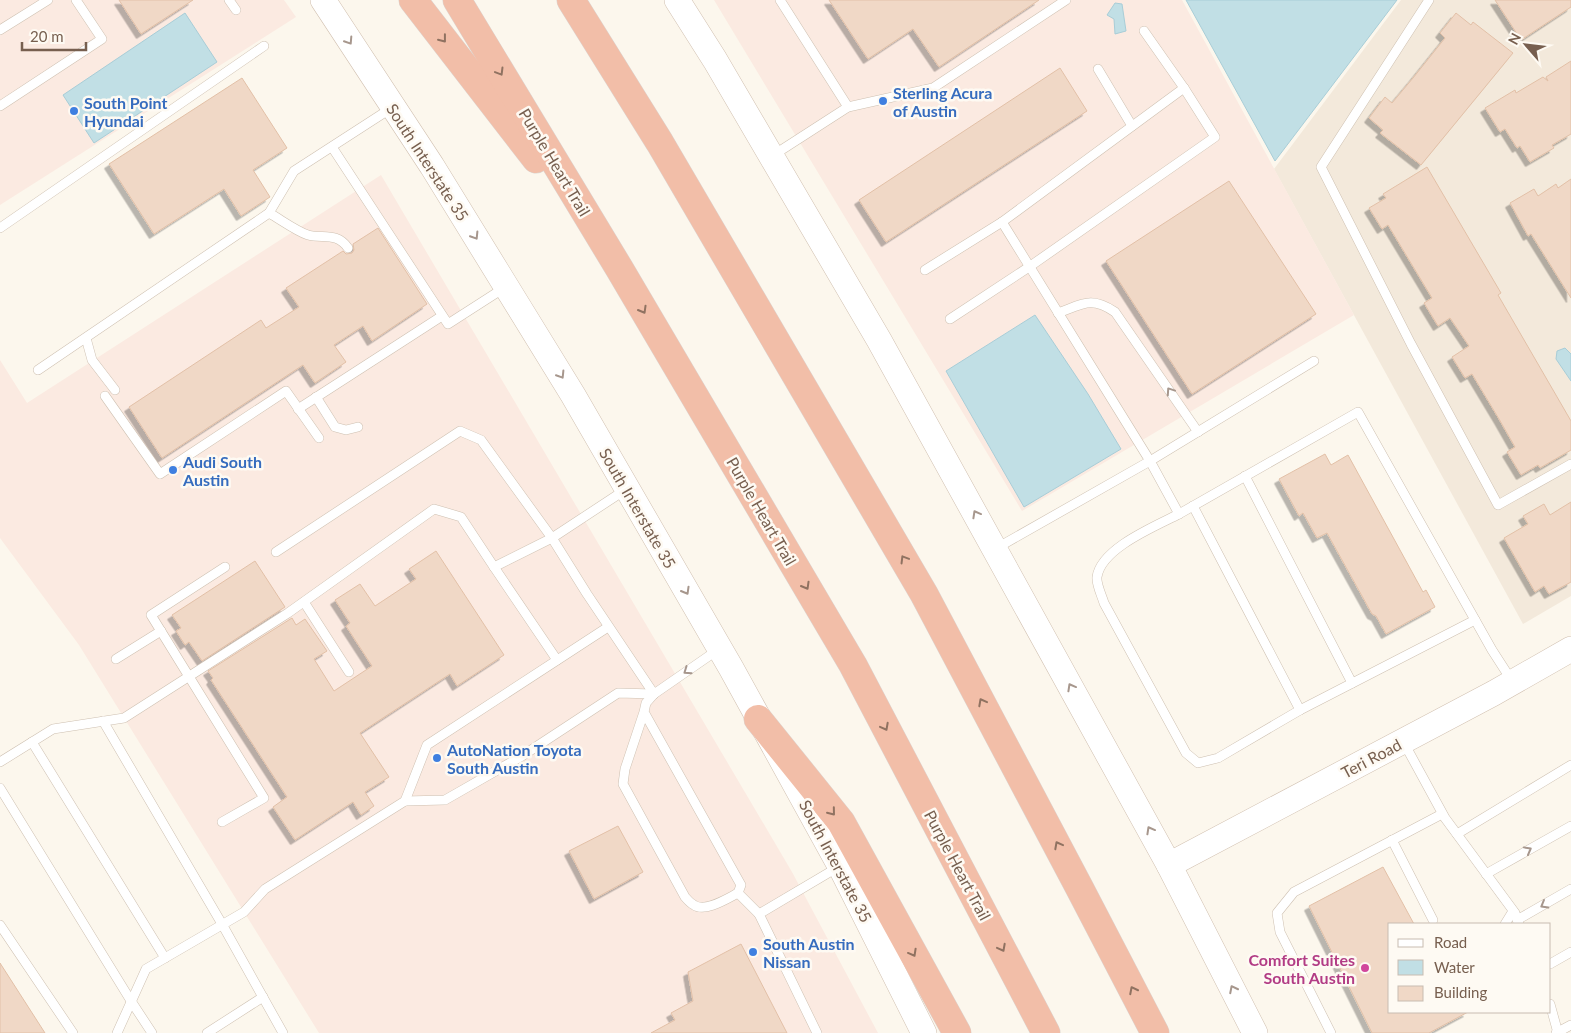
<svg xmlns="http://www.w3.org/2000/svg" width="1571" height="1033" viewBox="0 0 1571 1033" font-family="Lato,sans-serif">
<defs>
<filter id="shadow"><feDropShadow dx="-4.5" dy="4.5" stdDeviation="0" flood-color="#0004"/></filter>
</defs>
<rect width="100%" height="100%" fill="#fcf7ed"/>
<polygon fill="#f3e9db" points="1401,0 1571,0 1571,596 1523,624 1274,169"/>
<g fill="#fbeae1">
<polygon points="0,0 284,0 296,17 0,205"/>
<polygon points="714,0 1182,0 1354,315 1022,511"/>
<polygon points="381,175 792,872 878,1033 319,1033 79,645 0,538 0,360 27,403"/>
</g>
<g fill="#c1dfe5" stroke="#a8cdd7">
<polygon points="1186,0 1397,0 1275,161"/>
<polygon points="1115,3 1122,4 1126,31 1115,34 1114,19 1107,15"/>
<polygon points="185,13 217,62 94,143 63,95"/>
<polygon points="1035,315 1088,394 1121,449 1024,507 946,371"/>
<polygon points="1565,348 1571,354 1571,381 1556,359 1557,351"/>
</g>
<g fill="#f0d8c6" stroke="#e2c0a7" filter="url(#shadow)">
<polygon points="119,0 193,0 141,34"/>
<polygon points="829,0 1039,0 939,67 913,29 868,59"/>
<polygon points="1495,0 1571,0 1571,7 1521,40"/>
<polygon points="1456,13 1471,25 1473,22 1513,53 1421,165 1380,133 1383,130 1369,118 1385,97 1392,103 1413,78 1445,38 1440,33"/>
<polygon points="1571,61 1571,134 1552,145 1554,148 1530,162 1520,146 1517,148 1505,129 1500,132 1485,108 1515,90 1516,93 1543,77 1548,81 1546,77"/>
<polygon points="1060,68 1087,111 886,242 859,200"/>
<polygon points="242,78 287,148 253,170 270,197 241,216 224,189 154,234 109,164"/>
<polygon points="1427,167 1501,293 1498,295 1571,421 1571,450 1540,468 1538,465 1521,475 1507,452 1515,447 1499,419 1472,374 1465,378 1452,357 1469,346 1450,318 1438,326 1424,303 1432,298 1388,225 1382,229 1369,208 1386,198 1383,194"/>
<polygon points="1571,179 1571,298 1531,234 1528,236 1510,203 1534,189 1538,196 1556,184 1558,188"/>
<polygon points="1229,181 1316,314 1192,394 1106,261"/>
<polygon points="378,228 427,304 372,341 363,326 334,345 346,362 315,383 303,365 162,458 129,407 261,320 266,328 299,307 286,288 343,251 346,254 352,253 354,250 353,244"/>
<polygon points="1325,454 1331,465 1348,455 1423,592 1426,590 1435,607 1386,634 1376,616 1372,614 1327,533 1317,538 1303,513 1299,516 1279,479"/>
<polygon points="1571,502 1571,582 1549,594 1544,586 1535,592 1504,538 1528,524 1523,516 1544,504 1550,515"/>
<polygon points="436,551 504,655 457,686 450,674 360,733 389,777 365,792 374,806 361,815 353,802 295,840 273,807 287,797 211,680 213,678 208,671 292,618 296,625 305,619 327,651 314,659 334,691 372,666 346,626 350,623 335,600 360,584 375,606 416,579 409,569"/>
<polygon points="255,561 285,607 202,661 189,642 185,645 176,631 181,628 172,615"/>
<polygon points="618,826 643,872 594,899 569,851"/>
<polygon points="1383,867 1414,924 1390,924 1390,1012 1468,1012 1429,1033 1372,1033 1309,906"/>
<polygon points="741,944 787,1033 651,1033 675,1020 671,1013 693,1001 688,972"/>
<polygon points="0,963 45,1033 0,1033"/>
</g>
<g fill="none" stroke-linecap="round" stroke-linejoin="round">
<defs>
<g id="lane">
<polyline points="229,0 236,10"/>
<polyline points="780,0 848,107"/>
<polyline points="1429,0 1321,167 1411,344 1498,505 1571,464"/>
<polyline points="0,30 48,0"/>
<polyline points="1098,69 1132,126"/>
<polyline points="0,106 102,39 76,0"/>
<polyline points="332,147 448,324 504,288"/>
<polyline points="772,156 848,107 933,88 1066,0"/>
<path d="M269,213C280,219 296,231 308,235C323,239 337,232 348,248"/>
<polyline points="0,228 264,46"/>
<polyline points="925,270 1002,222 1184,88"/>
<path d="M1058,313C1083,304 1091,296 1115,312L1198,432"/>
<polyline points="950,319 1029,267 1215,137 1184,88 1144,31"/>
<polyline points="86,338 92,360 115,390"/>
<polyline points="1314,361 1150,461 1179,514 1358,412 1492,650 1512,681"/>
<polyline points="38,370 269,213 294,171 393,107"/>
<polyline points="105,396 160,474 286,391 319,438"/>
<polyline points="316,397 335,427 346,430 358,427"/>
<polyline points="298,409 442,316"/>
<polyline points="1245,476 1352,683"/>
<polyline points="1193,506 1300,710 1475,620"/>
<path d="M1179,514C1156,526 1101,548 1097,577C1096,584 1102,596 1104,603L1186,753L1198,763L1218,758L1300,710"/>
<polyline points="995,549 1150,461 1002,222"/>
<polyline points="276,552 460,431 481,440 552,538 587,594 654,694"/>
<polyline points="494,567 557,660"/>
<polyline points="304,602 349,672"/>
<polyline points="116,659 161,631"/>
<path d="M644,712L625,769L623,784L685,897C687,899 690,903 694,905C705,913 728,898 738,893L741,885L644,712L646,703L654,694L719,649"/>
<polyline points="103,721 222,924 283,1033"/>
<polyline points="32,742 165,958"/>
<polyline points="1404,743 1445,818 1515,913 1519,924"/>
<polyline points="0,762 53,729 124,718 288,613 434,509 461,517 494,567 552,538 625,490"/>
<polyline points="0,788 131,1001 152,1033"/>
<polyline points="405,801 427,745 608,627"/>
<polyline points="222,822 264,798 151,615 225,567"/>
<polyline points="1457,834 1571,765"/>
<polyline points="1392,840 1433,920"/>
<polyline points="1486,874 1571,826"/>
<polyline points="738,893 759,914"/>
<polyline points="1517,920 1571,889"/>
<polyline points="1505,924 1513,911"/>
<polyline points="0,925 73,1033"/>
<polyline points="1550,964 1571,952"/>
<polyline points="1550,1004 1558,1033"/>
<polyline points="117,1033 146,969 244,912 265,889 405,801 445,800 522,756 618,693 654,694"/>
<polyline points="207,1033 263,997"/>
<polyline points="817,1033 759,914 840,866"/>
<polyline points="1331,1033 1280,932 1277,913 1294,892 1442,814"/>
<polyline points="1556,1033 1571,1025"/>
</g>
<g id="secondary">
<polyline points="323,0 432,166 573,395 731,668 840,866 924,1033"/>
<polyline points="677,0 715,60 879,340 1169,865 1255,1033"/>
<polyline points="1169,865 1494,693 1571,649"/>
</g>
<g id="highway">
<polyline points="413,0 536,159"/>
<polyline points="457,0 619,268 853,665 1046,1033"/>
<polyline points="571,0 660,143 924,594 1079,887 1155,1033"/>
<polyline points="758,719 841,822 957,1033"/>
</g>
</defs>
<use href="#lane" stroke="#cec0b1" stroke-width="10"/>
<use href="#secondary" stroke="#d1c0b0" stroke-width="26"/>
<use href="#highway" stroke="#dcd5d1" stroke-width="29"/>
<use href="#lane" stroke="#fff" stroke-width="9"/>
<use href="#secondary" stroke="#fff" stroke-width="25"/>
<use href="#highway" stroke="#f2bea8" stroke-width="28"/>
</g>
<defs><path id="oneway-chevron" d="M-2-3.5L2.5 0L-2 3.5" fill="none" stroke-width="1.6" stroke-linecap="round" stroke-linejoin="round" transform="scale(1.25)"/></defs>
<g stroke="#907261">
<use href="#oneway-chevron" transform="translate(443 39) rotate(52)"/>
<use href="#oneway-chevron" transform="translate(500 72) rotate(59)"/>
<use href="#oneway-chevron" transform="translate(643 310) rotate(60)"/>
<use href="#oneway-chevron" transform="translate(904 559) rotate(-121)"/>
<use href="#oneway-chevron" transform="translate(806 586) rotate(60)"/>
<use href="#oneway-chevron" transform="translate(982 702) rotate(-118)"/>
<use href="#oneway-chevron" transform="translate(885 727) rotate(62)"/>
<use href="#oneway-chevron" transform="translate(832 812) rotate(51)"/>
<use href="#oneway-chevron" transform="translate(1058 845) rotate(-118)"/>
<use href="#oneway-chevron" transform="translate(1002 948) rotate(62)"/>
<use href="#oneway-chevron" transform="translate(913 953) rotate(61)"/>
<use href="#oneway-chevron" transform="translate(1133 990) rotate(-117)"/>
</g>
<g stroke="#a7978d">
<use href="#oneway-chevron" transform="translate(349 41) rotate(57)"/>
<use href="#oneway-chevron" transform="translate(475 236) rotate(58)"/>
<use href="#oneway-chevron" transform="translate(561 375) rotate(58)"/>
<use href="#oneway-chevron" transform="translate(1170 391) rotate(-124)"/>
<use href="#oneway-chevron" transform="translate(976 514) rotate(-119)"/>
<use href="#oneway-chevron" transform="translate(686 591) rotate(60)"/>
<use href="#oneway-chevron" transform="translate(687 671) rotate(145)"/>
<use href="#oneway-chevron" transform="translate(1071 687) rotate(-119)"/>
<use href="#oneway-chevron" transform="translate(1150 830) rotate(-119)"/>
<use href="#oneway-chevron" transform="translate(1528 850) rotate(-29)"/>
<use href="#oneway-chevron" transform="translate(1544 905) rotate(150)"/>
<use href="#oneway-chevron" transform="translate(1233 989) rotate(-117)"/>
</g>
<g fill="#3f7fe0" stroke="#fefaf3" stroke-width="2">
<circle cx="883" cy="101" r="5"/>
<circle cx="74" cy="111" r="5"/>
<circle cx="173" cy="470" r="5"/>
<circle cx="437" cy="758" r="5"/>
<circle cx="753" cy="952" r="5"/>
</g>
<circle fill="#d1479c" stroke="#fefaf3" stroke-width="2" cx="1365" cy="968" r="5"/>
<g text-anchor="middle" dominant-baseline="central" stroke-width="5" stroke-linejoin="round" paint-order="stroke">
<g font-size="16" font-weight="bold" fill="#366cbe" stroke="#fefaf3" text-anchor="start">
<text x="893" y="92">Sterling Acura<tspan x="893" dy="18">of Austin</tspan></text>
<text x="84" y="102">South Point<tspan x="84" dy="18">Hyundai</tspan></text>
<text x="183" y="461">Audi South<tspan x="183" dy="18">Austin</tspan></text>
<text x="447" y="749">AutoNation Toyota<tspan x="447" dy="18">South Austin</tspan></text>
<text x="763" y="943">South Austin<tspan x="763" dy="18">Nissan</tspan></text>
</g>
<g font-size="16" fill="#775f4f" stroke="#fefaf3">
<text transform="translate(428 162) rotate(57)">South Interstate 35</text>
<text transform="translate(555 162) rotate(59)">Purple Heart Trail</text>
<text transform="translate(638 508) rotate(60)">South Interstate 35</text>
<text transform="translate(762 511) rotate(60)">Purple Heart Trail</text>
<text transform="translate(1371 758) rotate(-28)">Teri Road</text>
<text transform="translate(836 861) rotate(62)">South Interstate 35</text>
<text transform="translate(958 865) rotate(62)">Purple Heart Trail</text>
</g>
<g font-size="16" font-weight="bold" fill="#b23c85" stroke="#fefaf3" text-anchor="end">
<text x="1355" y="959">Comfort Suites<tspan x="1355" dy="18">South Austin</tspan></text>
</g>
</g>
<rect x="1388" y="923" width="162" height="90" fill="#fefaf3" stroke="#c8bcb1"/>
<rect x="1398" y="939" width="25" height="8" fill="#ffffff" stroke="#c8bcb1"/>
<text x="1434" y="948" font-size="15" fill="#775f4f">Road</text>
<rect x="1398" y="960" width="25" height="15" fill="#c1dfe5" stroke="#c8bcb1"/>
<text x="1434" y="973" font-size="15" fill="#775f4f">Water</text>
<rect x="1398" y="986" width="25" height="15" fill="#f0d8c6" stroke="#c8bcb1"/>
<text x="1434" y="998" font-size="15" fill="#775f4f">Building</text>
<g transform="translate(1526 45) rotate(298)" stroke="#fefaf3" stroke-width="4" paint-order="stroke">
<path d="M0-4L9 19L0 12L-9 19Z" fill="#775f4f"/>
<text y="-8" font-size="14" font-weight="bold" text-anchor="middle" fill="#775f4f">N</text>
</g>
<path d="M22 42v8h64v-8" fill="none" stroke="#775f4f" stroke-width="2.5"/>
<text x="30" y="42" font-size="15" fill="#775f4f" stroke="#fefaf3" stroke-width="4" paint-order="stroke">20 m</text>
</svg>
